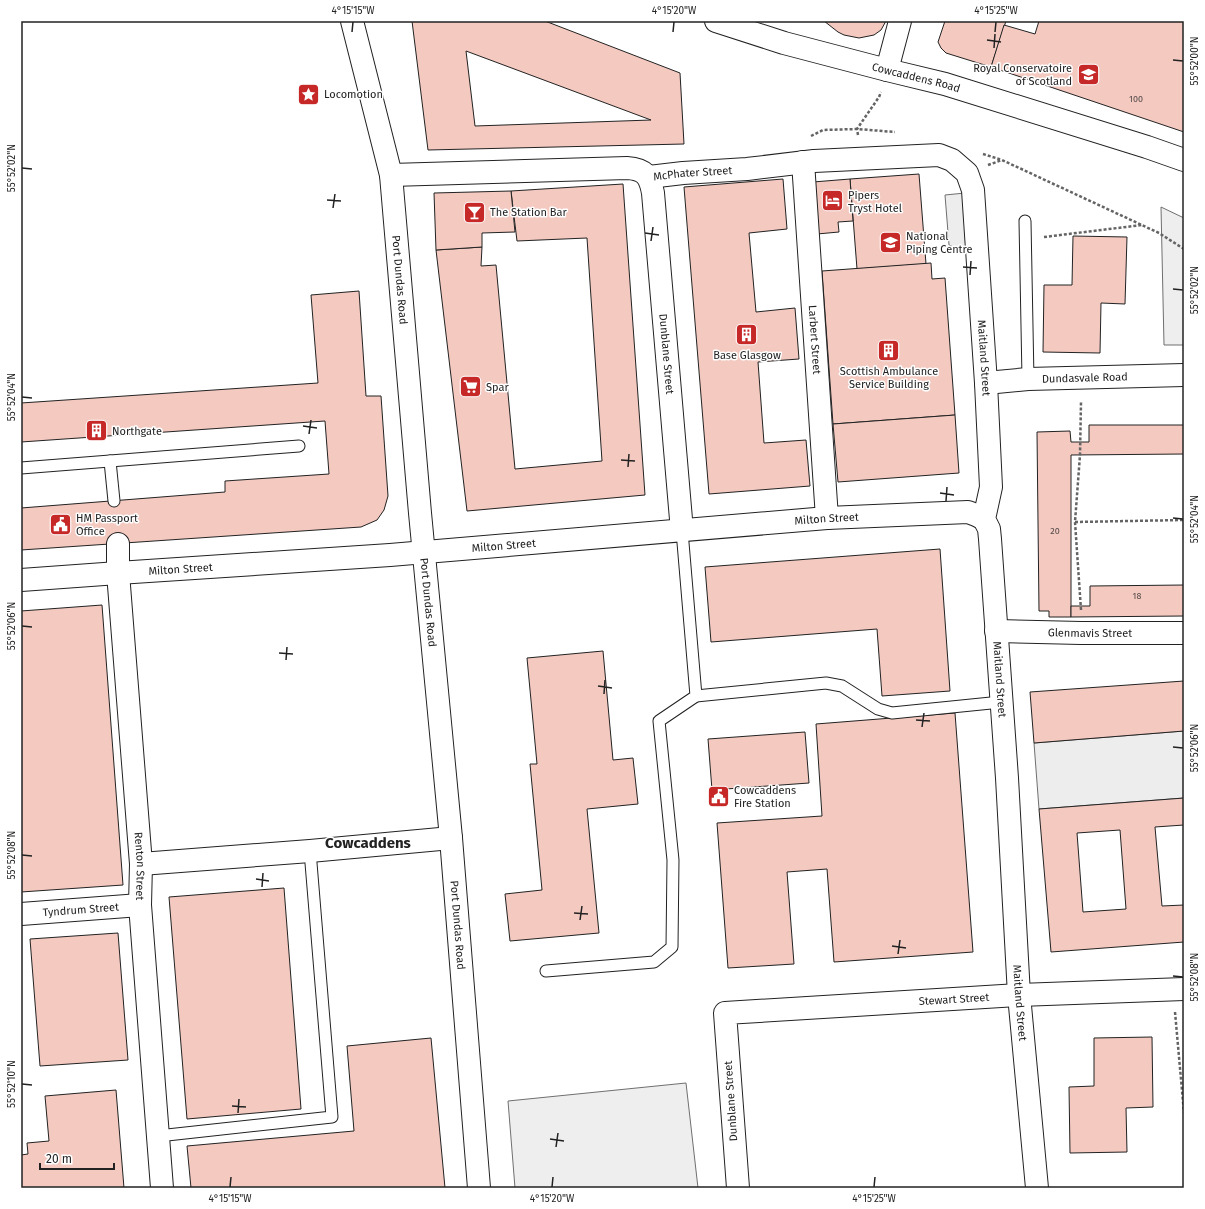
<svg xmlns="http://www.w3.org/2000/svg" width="1205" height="1209" viewBox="0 0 1205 1209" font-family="'Fira Sans',sans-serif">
<rect width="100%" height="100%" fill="#fff"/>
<g fill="#eee" stroke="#6f6f6f">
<polygon points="1161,207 1184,218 1184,345 1164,345"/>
<polygon points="686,1083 698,1188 515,1188 508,1101"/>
</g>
<g fill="#ededed" stroke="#6f6f6f">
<polygon points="965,193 970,255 949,245 945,195"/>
<polygon points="1184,731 1184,798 1039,809 1034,743"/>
</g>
<g fill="#f3c9c0" stroke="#222" fill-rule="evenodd">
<path d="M412,21H545L680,73L684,144L428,150ZM466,51L651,120L475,126Z"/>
<polygon points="824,21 886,21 881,30 874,35 859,38 844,35 838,32"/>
<polygon points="945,21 1006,21 991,67 946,53 941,48 938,42"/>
<polygon points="1039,21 1184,21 1184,132 991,67 1004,25 1035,34"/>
<polygon points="919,174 926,264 857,269 850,179"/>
<polygon points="783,179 787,229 749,233 756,312 795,308 799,359 758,362 764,443 806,440 810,486 709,494 684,187"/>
<polygon points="850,179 853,221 838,222 839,232 817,234 813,182"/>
<polygon points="623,184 645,495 467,511 436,250 482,247 481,266 496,265 515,469 602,461 587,238 517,241 511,191"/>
<polygon points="511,191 515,232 482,233 482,247 436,250 434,193"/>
<polygon points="1073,236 1127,237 1125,304 1101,303 1100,353 1043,352 1044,285 1072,285"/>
<polygon points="931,263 932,279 945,278 955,415 833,424 822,271"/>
<polygon points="359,291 366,396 381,396 388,496 384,510 377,520 361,527 21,550 21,508 225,492 225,481 329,474 325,421 21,442 21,403 318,383 311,295"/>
<polygon points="955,415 959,473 838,482 833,424"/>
<polygon points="1089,425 1184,425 1184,454 1071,455 1071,617 1049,617 1049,611 1039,611 1037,432 1070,431 1071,442 1089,442"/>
<polygon points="940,549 950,691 882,696 877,629 711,642 705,567"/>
<polygon points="1184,585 1184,616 1071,617 1071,606 1090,606 1090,586"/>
<polygon points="102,605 123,885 21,892 21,611"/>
<polygon points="603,651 613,760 633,758 638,804 587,809 599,933 510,941 505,894 542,890 530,764 537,764 527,658"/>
<polygon points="1184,681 1184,731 1034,743 1030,692"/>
<polygon points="955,713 973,952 834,962 827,869 787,872 794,964 728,968 717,823 822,816 816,724"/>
<polygon points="805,732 809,783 712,790 708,739"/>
<path d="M1184,798V825L1155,827L1162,906L1184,905V942L1051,952L1039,809ZM1120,830L1126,909L1083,912L1077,833Z"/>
<polygon points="284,888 301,1109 187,1119 169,897"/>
<polygon points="118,933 128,1060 40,1066 30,939"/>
<polygon points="1152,1037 1153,1107 1126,1108 1127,1152 1070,1153 1069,1087 1094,1086 1094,1038"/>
<polygon points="431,1038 445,1188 191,1188 187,1146 354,1131 347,1046"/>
<polygon points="116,1090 124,1188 21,1188 21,1155 28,1154 27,1143 49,1141 45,1096"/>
</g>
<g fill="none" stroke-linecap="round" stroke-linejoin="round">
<defs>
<g id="service">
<polyline points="1025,221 1028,379"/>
<polyline points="110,461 114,501"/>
<polyline points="21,468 299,446"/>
<polyline points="696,696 826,683 842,686 878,709 892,713 1001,702"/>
<polyline points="546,971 654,962 672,947 673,860 659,721 696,696 682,531"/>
<polyline points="158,1136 332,1117 310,851"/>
</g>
<g id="minor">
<polyline points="887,70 900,21"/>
<path id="s1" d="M803,162L827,518"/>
<path id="s2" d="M391,175L627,168C645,169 650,176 653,193L682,531"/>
<path id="s3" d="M649,177L683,173L747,169L814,161L939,155L952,160L967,173L973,190L986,383L991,487L984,519L989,529L990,539L1007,778L1019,995L1037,1188"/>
<path id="s4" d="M986,383L1028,379L1184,375"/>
<path id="s5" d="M118,544V573L141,864L140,905L162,1188"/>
<path id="s6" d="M21,580L118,573L390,555L827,518L968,512L976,515L984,519"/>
<path id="s7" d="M996,631L1081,633H1184"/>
<polyline points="141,864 310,851 451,838"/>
<path id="s8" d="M21,914L140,905"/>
<path id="s9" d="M738,1188L725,1013L1019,995L1184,989"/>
</g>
<g id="tertiary">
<path id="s10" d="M352,21L391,175L420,513L451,838L479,1188"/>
<path id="s11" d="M716,21L784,43L887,70L945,84L1147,147L1184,160"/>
</g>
</defs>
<use href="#service" stroke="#222" stroke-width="13"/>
<use href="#minor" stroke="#222" stroke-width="24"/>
<use href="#tertiary" stroke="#222" stroke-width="24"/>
<g stroke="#646464" stroke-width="2.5" stroke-dasharray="3 2" stroke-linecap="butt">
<polyline points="858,135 857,129 879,97 881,92"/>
<polyline points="811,136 823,130 857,129 895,132"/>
<polyline points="983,154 1002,160"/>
<polyline points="988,165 1002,160 1159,233 1184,249"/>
<polyline points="1044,237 1142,225"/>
<polyline points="1075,522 1184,520"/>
<polyline points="1081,610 1075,522 1080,455 1081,402"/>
<polyline points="1175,1012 1184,1113"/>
</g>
<use href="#service" stroke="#fff" stroke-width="11"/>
<use href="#minor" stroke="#fff" stroke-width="22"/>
<use href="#tertiary" stroke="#fff" stroke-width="22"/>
</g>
<path fill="none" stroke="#222" stroke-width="1.5" d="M352,32L353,22M673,32L674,22M995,32L996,22M987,40L1001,42M994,48L995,34M1173,60L1183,61M22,168L32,169M327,200L341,201M333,208L335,194M645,233L659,235M651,241L653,227M963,267L977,268M970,275L971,261M1173,289L1183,290M22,397L32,398M303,426L317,428M309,434L311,420M621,460L635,461M628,467L629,454M940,493L954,495M946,501L947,487M1173,518L1183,519M22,626L32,627M279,653L293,654M286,660L287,647M598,686L612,688M604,694L605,680M916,720L930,721M922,727L924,713M1173,747L1183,748M22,855L32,856M256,879L269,881M262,887L263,873M574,913L588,914M580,920L582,906M892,946L906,948M898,954L900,940M1173,976L1183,977M22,1084L32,1085M232,1106L246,1107M238,1113L239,1099M550,1139L564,1141M556,1147L558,1133M230,1187L231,1177M552,1187L553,1177M874,1187L875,1177"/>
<defs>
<symbol id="university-square" viewBox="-11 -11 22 22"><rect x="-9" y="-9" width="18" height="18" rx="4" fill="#c62828" stroke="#fff"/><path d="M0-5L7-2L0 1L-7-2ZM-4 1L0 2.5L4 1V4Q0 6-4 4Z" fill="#fff"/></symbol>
<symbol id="sight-square" viewBox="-11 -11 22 22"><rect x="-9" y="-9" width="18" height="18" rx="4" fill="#c62828" stroke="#fff"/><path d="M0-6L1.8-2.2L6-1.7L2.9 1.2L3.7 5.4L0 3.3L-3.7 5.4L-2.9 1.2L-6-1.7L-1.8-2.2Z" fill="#fff"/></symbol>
<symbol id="hotel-square" viewBox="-11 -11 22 22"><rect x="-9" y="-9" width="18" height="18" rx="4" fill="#c62828" stroke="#fff"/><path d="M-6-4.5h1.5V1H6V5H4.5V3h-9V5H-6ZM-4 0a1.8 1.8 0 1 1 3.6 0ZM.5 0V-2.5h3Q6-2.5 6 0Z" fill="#fff"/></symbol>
<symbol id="bar-square" viewBox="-11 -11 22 22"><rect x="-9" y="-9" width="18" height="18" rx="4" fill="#c62828" stroke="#fff"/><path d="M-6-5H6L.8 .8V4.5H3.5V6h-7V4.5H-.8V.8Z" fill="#fff"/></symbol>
<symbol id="school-square" viewBox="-11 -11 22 22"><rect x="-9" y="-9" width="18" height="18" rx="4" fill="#c62828" stroke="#fff"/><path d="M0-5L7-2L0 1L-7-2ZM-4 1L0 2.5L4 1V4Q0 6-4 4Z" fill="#fff"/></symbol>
<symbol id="building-square" viewBox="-11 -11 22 22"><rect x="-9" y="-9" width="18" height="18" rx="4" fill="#c62828" stroke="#fff"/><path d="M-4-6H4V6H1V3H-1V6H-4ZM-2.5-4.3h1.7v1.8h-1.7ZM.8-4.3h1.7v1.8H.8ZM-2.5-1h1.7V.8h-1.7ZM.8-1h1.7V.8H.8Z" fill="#fff"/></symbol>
<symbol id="supermarket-square" viewBox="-11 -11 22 22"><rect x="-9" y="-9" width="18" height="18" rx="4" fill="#c62828" stroke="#fff"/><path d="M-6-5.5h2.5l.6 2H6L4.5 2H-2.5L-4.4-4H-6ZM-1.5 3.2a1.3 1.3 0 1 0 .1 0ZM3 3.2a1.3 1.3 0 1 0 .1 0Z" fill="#fff"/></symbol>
<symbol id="civic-square" viewBox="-11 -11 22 22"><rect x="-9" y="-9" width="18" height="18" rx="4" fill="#c62828" stroke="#fff"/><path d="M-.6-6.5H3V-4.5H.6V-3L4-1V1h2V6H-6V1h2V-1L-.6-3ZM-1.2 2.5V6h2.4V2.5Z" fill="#fff"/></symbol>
</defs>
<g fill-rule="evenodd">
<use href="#university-square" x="1076" y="62" width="25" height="25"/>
<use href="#sight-square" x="296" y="82" width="25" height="25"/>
<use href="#hotel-square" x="820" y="188" width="25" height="25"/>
<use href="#bar-square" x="462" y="200" width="25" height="25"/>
<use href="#school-square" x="878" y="230" width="25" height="25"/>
<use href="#building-square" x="734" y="322" width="25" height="25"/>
<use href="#building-square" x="876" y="338" width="25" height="25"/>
<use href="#supermarket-square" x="458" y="374" width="25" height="25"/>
<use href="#building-square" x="84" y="418" width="25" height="25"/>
<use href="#civic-square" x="48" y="512" width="25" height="25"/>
<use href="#civic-square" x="706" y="784" width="25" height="25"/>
</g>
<g text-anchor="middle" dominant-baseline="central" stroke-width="3" stroke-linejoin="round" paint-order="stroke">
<g font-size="9" fill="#564c4a">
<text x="1136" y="99">100</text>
<text x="1055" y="531">20</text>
<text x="1137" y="596">18</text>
</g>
<g font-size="11" fill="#222" stroke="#fff" text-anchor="start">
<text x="1072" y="68" text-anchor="end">Royal Conservatoire<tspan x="1072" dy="13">of Scotland</tspan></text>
<text x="324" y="94">Locomotion</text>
<text x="848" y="195">Pipers<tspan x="848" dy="13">Tryst Hotel</tspan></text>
<text x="490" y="212">The Station Bar</text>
<text x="906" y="236">National<tspan x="906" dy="13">Piping Centre</tspan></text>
<text x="747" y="355" text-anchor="middle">Base Glasgow</text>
<text x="889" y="371" text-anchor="middle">Scottish Ambulance<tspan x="889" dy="13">Service Building</tspan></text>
<text x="486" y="387">Spar</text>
<text x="112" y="431">Northgate</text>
<text x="76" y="518">HM Passport<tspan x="76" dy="13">Office</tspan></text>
<text x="734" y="790">Cowcaddens<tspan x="734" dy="13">Fire Station</tspan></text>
</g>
<g font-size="11" fill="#222" stroke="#fff">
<text stroke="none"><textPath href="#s11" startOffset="208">Cowcaddens Road</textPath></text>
<text stroke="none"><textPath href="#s3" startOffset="44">McPhater Street</textPath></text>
<text stroke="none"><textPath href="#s10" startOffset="264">Port Dundas Road</textPath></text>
<text stroke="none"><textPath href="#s1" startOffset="178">Larbert Street</textPath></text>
<text stroke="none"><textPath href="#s2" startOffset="438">Dunblane Street</textPath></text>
<text stroke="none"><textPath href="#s3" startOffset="511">Maitland Street</textPath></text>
<text stroke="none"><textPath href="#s4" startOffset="99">Dundasvale Road</textPath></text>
<text stroke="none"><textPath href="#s6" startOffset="808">Milton Street</textPath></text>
<text stroke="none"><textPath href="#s6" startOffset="484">Milton Street</textPath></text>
<text stroke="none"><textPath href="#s6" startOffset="160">Milton Street</textPath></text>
<text stroke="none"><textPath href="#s10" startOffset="588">Port Dundas Road</textPath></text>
<text stroke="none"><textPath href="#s7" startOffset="94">Glenmavis Street</textPath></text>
<text stroke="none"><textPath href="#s3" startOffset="835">Maitland Street</textPath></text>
<text stroke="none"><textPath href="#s5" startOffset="323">Renton Street</textPath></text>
<text stroke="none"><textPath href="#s8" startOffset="60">Tyndrum Street</textPath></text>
<text stroke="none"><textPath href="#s10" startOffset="912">Port Dundas Road</textPath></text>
<text stroke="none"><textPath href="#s9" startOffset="405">Stewart Street</textPath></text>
<text stroke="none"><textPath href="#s3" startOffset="1159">Maitland Street</textPath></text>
<text transform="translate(731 1101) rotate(-94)">Dunblane Street</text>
</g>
<g font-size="15" font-weight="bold" fill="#222" stroke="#fff">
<text x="368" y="843">Cowcaddens</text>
</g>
</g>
<rect width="1205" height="1209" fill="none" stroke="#ffffff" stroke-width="44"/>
<path d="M40 1163v6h74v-6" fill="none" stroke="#222222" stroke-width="2"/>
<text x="46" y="1163" font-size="12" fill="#222222" stroke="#ffffff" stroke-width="3" paint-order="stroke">20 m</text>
<rect x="22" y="22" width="1161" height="1165" fill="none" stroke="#222" stroke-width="1.5"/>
<g font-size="10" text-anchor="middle" fill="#222">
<text x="353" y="14">4°15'15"W</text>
<text x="674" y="14">4°15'20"W</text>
<text x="996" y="14">4°15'25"W</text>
<text transform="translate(1194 61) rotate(-90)" y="4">55°52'00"N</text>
<text transform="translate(11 168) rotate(-90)" y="4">55°52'02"N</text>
<text transform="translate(1194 290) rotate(-90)" y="4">55°52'02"N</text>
<text transform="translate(11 397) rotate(-90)" y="4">55°52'04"N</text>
<text transform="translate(1194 519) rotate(-90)" y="4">55°52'04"N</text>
<text transform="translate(11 626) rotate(-90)" y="4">55°52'06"N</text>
<text transform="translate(1194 748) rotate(-90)" y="4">55°52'06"N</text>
<text transform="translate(11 855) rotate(-90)" y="4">55°52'08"N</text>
<text transform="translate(1194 977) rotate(-90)" y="4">55°52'08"N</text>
<text transform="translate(11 1084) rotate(-90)" y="4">55°52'10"N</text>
<text x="230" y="1202">4°15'15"W</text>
<text x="552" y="1202">4°15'20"W</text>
<text x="874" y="1202">4°15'25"W</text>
</g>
</svg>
